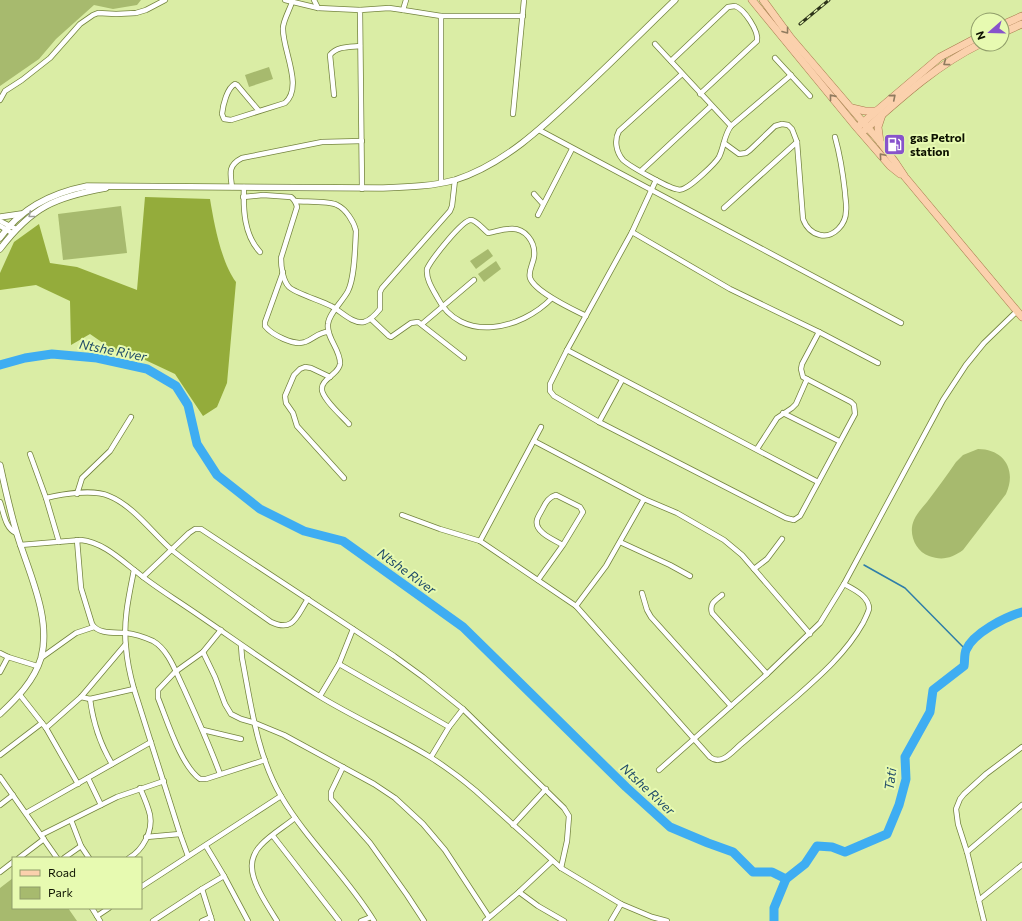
<svg xmlns="http://www.w3.org/2000/svg" width="1022" height="921" viewBox="0 0 1022 921" font-family="Commissioner,sans-serif">
<rect width="100%" height="100%" fill="#daeda5"/>
<g fill="#a7ba6e">
<polygon points="0,0 141,0 137,5 113,9 94,5 56,39 39,59 0,86"/>
<polygon points="269,67 273,79 249,87 245,75"/>
<polygon points="121,206 127,253 63,260 58,214"/>
<polygon points="488,249 493,256 476,269 470,261"/>
<polygon points="496,261 501,269 484,282 478,274"/>
<path d="M978,449C1004,449 1017,470 1006,494L963,550C952,558 942,561 929,556C915,551 908,533 914,520C917,513 923,507 927,502C937,489 947,475 956,462L963,455Z"/>
<polygon points="13,878 13,908 68,908 77,921 0,921 0,888"/>
</g>
<path fill="#94ac3b" d="M145,197L210,199C214,223 221,262 236,282L227,383L217,407L203,416L175,374L141,358L122,356L90,334L71,345L70,301L36,285L0,290V273L14,242L39,224L50,263L77,267L137,290Z"/>
<g fill="none" stroke-linecap="round" stroke-linejoin="round">
<polyline stroke="#2f7ea9" stroke-width="1.5" points="864,565 905,588 966,650"/>
<g stroke="#3eadf2" stroke-width="9">
<polyline points="0,365 25,358 52,354 97,358 147,369 176,386 188,405 197,444 217,475 260,509 304,531 343,541 463,627 626,787 670,827 708,843 733,852 753,872 772,872 786,879"/>
<path d="M774,921V908L786,879L805,864L817,846L832,847L845,852L887,834L899,805L906,779L905,757L930,712L933,690L964,666C965,661 964,655 966,650C973,633 1005,617 1022,612"/>
</g>
<defs>
<g id="minor">
<polyline points="285,0 318,8 360,10"/>
<polyline points="314,0 318,8"/>
<polyline points="403,10 441,16 523,16"/>
<polyline points="655,44 731,126"/>
<polyline points="775,58 810,96"/>
<path d="M671,61L728,7L735,6C744,9 759,31 757,41L700,94"/>
<path d="M682,74L619,131C614,140 616,152 623,160C629,166 667,187 676,189C679,190 682,190 685,188C692,185 715,164 719,157C724,147 724,135 731,126L791,75"/>
<path d="M334,95L330,55C337,46 350,47 360,46"/>
<polyline points="0,100 5,91 22,80 50,58 80,24 93,15 98,13 116,14 136,13 146,10 165,0"/>
<path d="M259,111L237,85L235,84C227,88 223,105 222,114L224,119L231,120L285,103C304,87 282,49 283,28C283,21 290,9 292,2"/>
<polyline points="513,114 524,0"/>
<polyline points="539,130 901,323"/>
<path d="M724,143L739,154L746,153L750,150L775,126L782,124L788,125L792,129L797,142L803,219C806,227 811,233 820,235C834,238 846,224 846,211C847,205 845,198 845,192C843,174 840,155 835,137"/>
<polyline points="641,171 711,106"/>
<polyline points="656,180 632,232 567,350 550,384 550,391 554,396 599,422 786,518 794,520 800,516 855,414 854,405 851,402 803,377 801,369 802,364 819,332"/>
<polyline points="441,183 441,16"/>
<path d="M232,187C230,173 228,165 242,158L322,142L362,141"/>
<path d="M244,187C243,209 244,235 260,252"/>
<polyline points="362,189 360,10 389,8 403,10 406,0"/>
<polyline points="534,194 543,204"/>
<path d="M243,197L263,195L291,197C295,200 296,202 297,207L281,258C281,267 283,281 289,287C295,293 322,301 331,306C341,311 352,324 364,322C371,320 376,314 380,309V292L382,288L450,211L452,206L455,180"/>
<path d="M296,201C305,202 330,201 337,205C346,209 354,222 356,231C355,247 355,277 348,291C343,301 329,313 328,324C326,338 341,350 340,364C339,370 334,373 331,376C327,379 322,384 322,388C320,397 343,417 349,424"/>
<polyline points="724,208 797,142"/>
<polyline points="538,215 572,149"/>
<polyline points="0,221 16,229"/>
<polyline points="0,226 12,233"/>
<polyline points="632,232 730,289 819,332 878,363"/>
<path d="M283,272L265,322V326C272,335 294,346 305,342C314,339 318,332 328,332"/>
<path d="M552,298C521,330 461,344 437,297C432,288 426,279 427,269C431,260 462,220 471,220C476,220 483,229 488,233C495,232 502,229 509,229C525,227 536,242 534,257C533,264 528,271 530,278C535,292 572,309 586,316"/>
<polyline points="371,319 389,336 391,337 411,323 418,322 464,358"/>
<polyline points="422,324 474,280"/>
<polyline points="567,350 818,482"/>
<polyline points="330,377 311,368 305,367 300,369 294,375 285,396 286,403 293,413 297,426 344,478"/>
<polyline points="783,413 839,441"/>
<polyline points="599,422 622,380"/>
<polyline points="534,441 644,499 677,513 724,540 742,555 810,634"/>
<polyline points="757,449 777,418 792,408 796,404 807,379"/>
<polyline points="30,454 46,498 59,542"/>
<polyline points="77,494 82,478 110,451 131,417"/>
<path d="M46,498C63,494 93,489 109,496C134,506 153,534 173,551C205,576 238,599 271,622C294,633 297,615 308,599"/>
<path d="M0,502C4,513 5,528 16,533"/>
<path d="M402,515L440,529L480,541L576,606L710,757C721,766 732,752 740,745C759,729 777,713 796,697C821,675 846,653 863,623C865,619 868,613 869,609C869,596 853,589 844,584"/>
<path d="M77,540L81,588L92,624C99,635 115,632 126,633C135,634 144,637 153,641C169,650 176,673 184,689C197,718 209,744 220,774"/>
<polyline points="480,541 541,427"/>
<polyline points="620,542 670,565 690,576"/>
<path d="M20,545L81,540C103,542 122,561 138,573C149,582 161,590 173,598C222,630 268,665 319,696C355,718 394,735 430,757C446,767 462,779 476,791L561,868L621,904L652,917L667,921"/>
<polyline points="754,569 767,559 782,539"/>
<path d="M134,570C129,595 123,621 126,647C127,661 130,675 134,689L180,834L188,856"/>
<polyline points="143,577 189,533 195,529 201,529 394,656 423,677 463,709 564,808 569,816 567,841 561,868"/>
<path d="M538,580L563,545L583,512L580,507L556,495C549,497 546,502 543,508C541,512 538,516 537,520C534,532 554,540 563,545"/>
<polyline points="642,593 647,610 651,617 731,706"/>
<path d="M722,595C716,600 709,603 712,613L767,674"/>
<polyline points="576,606 606,566 644,499"/>
<path d="M221,630L203,652L175,672L158,690V698C167,720 181,766 200,779H206L265,760"/>
<path d="M241,645L242,658C251,705 257,755 281,796C307,841 347,876 374,921"/>
<polyline points="203,652 215,677 225,704 231,714 241,719 255,723 284,735 374,784 395,798 423,824 445,850 489,917"/>
<polyline points="0,653 8,657 37,666"/>
<polyline points="41,658 76,633 94,627"/>
<polyline points="339,664 449,727"/>
<polyline points="0,672 8,657"/>
<polyline points="20,695 46,728 78,784"/>
<polyline points="320,696 339,664 353,629"/>
<polyline points="81,697 90,699 134,689"/>
<path d="M90,699C93,722 100,744 112,764"/>
<polyline points="46,728 81,697 125,645"/>
<polyline points="203,730 241,739"/>
<polyline points="0,755 42,723"/>
<polyline points="431,757 449,727 463,709"/>
<polyline points="343,767 331,792 331,799 370,843 407,895 424,921"/>
<polyline points="659,770 767,674 820,623 844,584 943,400 966,365 984,343 1017,311"/>
<polyline points="0,777 57,858"/>
<polyline points="88,778 101,805"/>
<polyline points="0,805 13,795"/>
<polyline points="26,813 151,742"/>
<polyline points="71,820 81,846"/>
<polyline points="513,825 546,789"/>
<polyline points="41,835 117,797 164,781"/>
<polyline points="273,836 339,921"/>
<polyline points="146,837 180,834"/>
<polyline points="206,846 224,876 248,921"/>
<polyline points="967,852 1022,805"/>
<polyline points="19,858 44,839"/>
<polyline points="64,858 81,846 89,858"/>
<path d="M129,858C143,850 153,831 150,815C148,806 144,797 140,788"/>
<polyline points="0,872 13,862"/>
<polyline points="141,887 281,796"/>
<polyline points="202,889 212,921"/>
<polyline points="519,892 538,906 564,921"/>
<polyline points="979,900 1022,865"/>
<polyline points="92,908 100,921"/>
<polyline points="97,916 109,908"/>
<polyline points="153,921 202,889 224,876"/>
<polyline points="202,921 211,917"/>
<path d="M277,921C269,908 252,883 252,868C251,860 255,851 261,845C270,835 284,827 295,818"/>
<polyline points="361,921 371,917"/>
<polyline points="485,921 519,892 552,861"/>
<polyline points="611,921 621,904"/>
<polyline points="984,921 967,852 958,824 956,809 960,799 964,794 986,774 1022,747"/>
</g>
<g id="tertiary">
<polyline points="0,217 21,214"/>
<path d="M0,238C20,209 52,193 87,186L379,188C404,187 430,187 455,180C505,164 545,125 583,89C614,60 644,30 675,0"/>
<path d="M0,249C32,207 55,197 106,188"/>
<path d="M0,465C5,488 10,511 17,534C28,571 52,618 41,658C34,681 17,698 0,714"/>
</g>
<g id="primary">
<polyline points="752,0 857,128 890,166 900,174"/>
<polyline points="763,0 791,38 880,142 895,162 905,177 1022,317"/>
<polyline points="1002,25 1022,16"/>
<polyline points="1002,33 1022,24"/>
<polyline points="852,108 865,111 876,111"/>
<polyline points="860,125 940,57 978,37"/>
<path d="M865,130C901,98 937,65 980,44"/>
<polyline points="880,142 878,127 882,115"/>
</g>
</defs>
<use href="#minor" stroke="#74843f" stroke-width="6"/>
<use href="#tertiary" stroke="#74843f" stroke-width="7"/>
<use href="#primary" stroke="#a67a4d" stroke-width="8"/>
<use href="#minor" stroke="#fff" stroke-width="4.5"/>
<use href="#tertiary" stroke="#fff" stroke-width="5.5"/>
<use href="#primary" stroke="#fbd1ad" stroke-width="7"/>
<defs>
<polyline id="rail" points="800,24 829,0"/>
</defs>
<use href="#rail" stroke="#2c3319" stroke-width="3"/>
<use href="#rail" stroke="#e7fab1" stroke-width="1.5" stroke-dasharray="4.5" stroke-linecap="butt"/>
</g>
<defs><path id="oneway-chevron" d="M-2-3.5L2.5 0L-2 3.5" fill="none" stroke-width="1.6" stroke-linecap="round" stroke-linejoin="round"/></defs>
<g stroke="#907b5f">
<use href="#oneway-chevron" transform="translate(786 31) rotate(53)"/>
<use href="#oneway-chevron" transform="translate(946 63) rotate(144)"/>
<use href="#oneway-chevron" transform="translate(832 97) rotate(-129)"/>
<use href="#oneway-chevron" transform="translate(893 97) rotate(-40)"/>
<use href="#oneway-chevron" transform="translate(882 156) rotate(-131)"/>
</g>
<use stroke="#9ea099" href="#oneway-chevron" transform="translate(31 215) rotate(141)"/>
<defs>
<symbol id="fuel-square" viewBox="-11 -11 22 22"><rect x="-9" y="-9" width="18" height="18" rx="4" fill="#8753cb" stroke="#e7fab1"/><path d="M-5.5-6h7V0h2V4h1.3V-2.5L3-4.5l.8-.8L6-3V5H2.5V1h-1V6h-7ZM-4.2-4.7v3.2H.2V-4.7Z" fill="#fff"/></symbol>
</defs>
<g fill-rule="evenodd">
<use href="#fuel-square" x="882" y="132" width="25" height="25"/>
</g>
<g text-anchor="middle" dominant-baseline="central" stroke-width="4" stroke-linejoin="round" paint-order="stroke">
<g font-size="12" font-weight="bold" fill="#0d1200" stroke="#e7fab1" text-anchor="start">
<text x="910" y="137">gas Petrol<tspan x="910" dy="14">station</tspan></text>
</g>
<g font-size="13" font-style="italic" fill="#214c69" stroke="#e7fab1">
<text transform="translate(113 350) rotate(11)">Ntshe River</text>
<text transform="translate(407 571) rotate(36)">Ntshe River</text>
<text transform="translate(890 779) rotate(-83)">Tati</text>
<text transform="translate(648 789) rotate(43)">Ntshe River</text>
</g>
</g>
<rect x="12" y="857" width="130" height="52" fill="#e7fab1" stroke="#909d6a"/>
<rect x="20" y="870" width="20" height="6" fill="#fbd1ad" stroke="#909d6a"/>
<text x="48" y="877" font-size="12" fill="#0d1200">Road</text>
<rect x="20" y="887" width="20" height="12" fill="#a7ba6e" stroke="#909d6a"/>
<text x="48" y="897" font-size="12" fill="#0d1200">Park</text>
<g transform="translate(990 32) rotate(250)"><circle r="19" fill="#e7fab1" stroke="#909d6a"/>
<path d="M0-3L7 15L0 10L-7 15Z" fill="#8753cb"/>
<text y="-6" font-size="11" font-weight="bold" text-anchor="middle" fill="#0d1200">N</text>
</g>
</svg>
